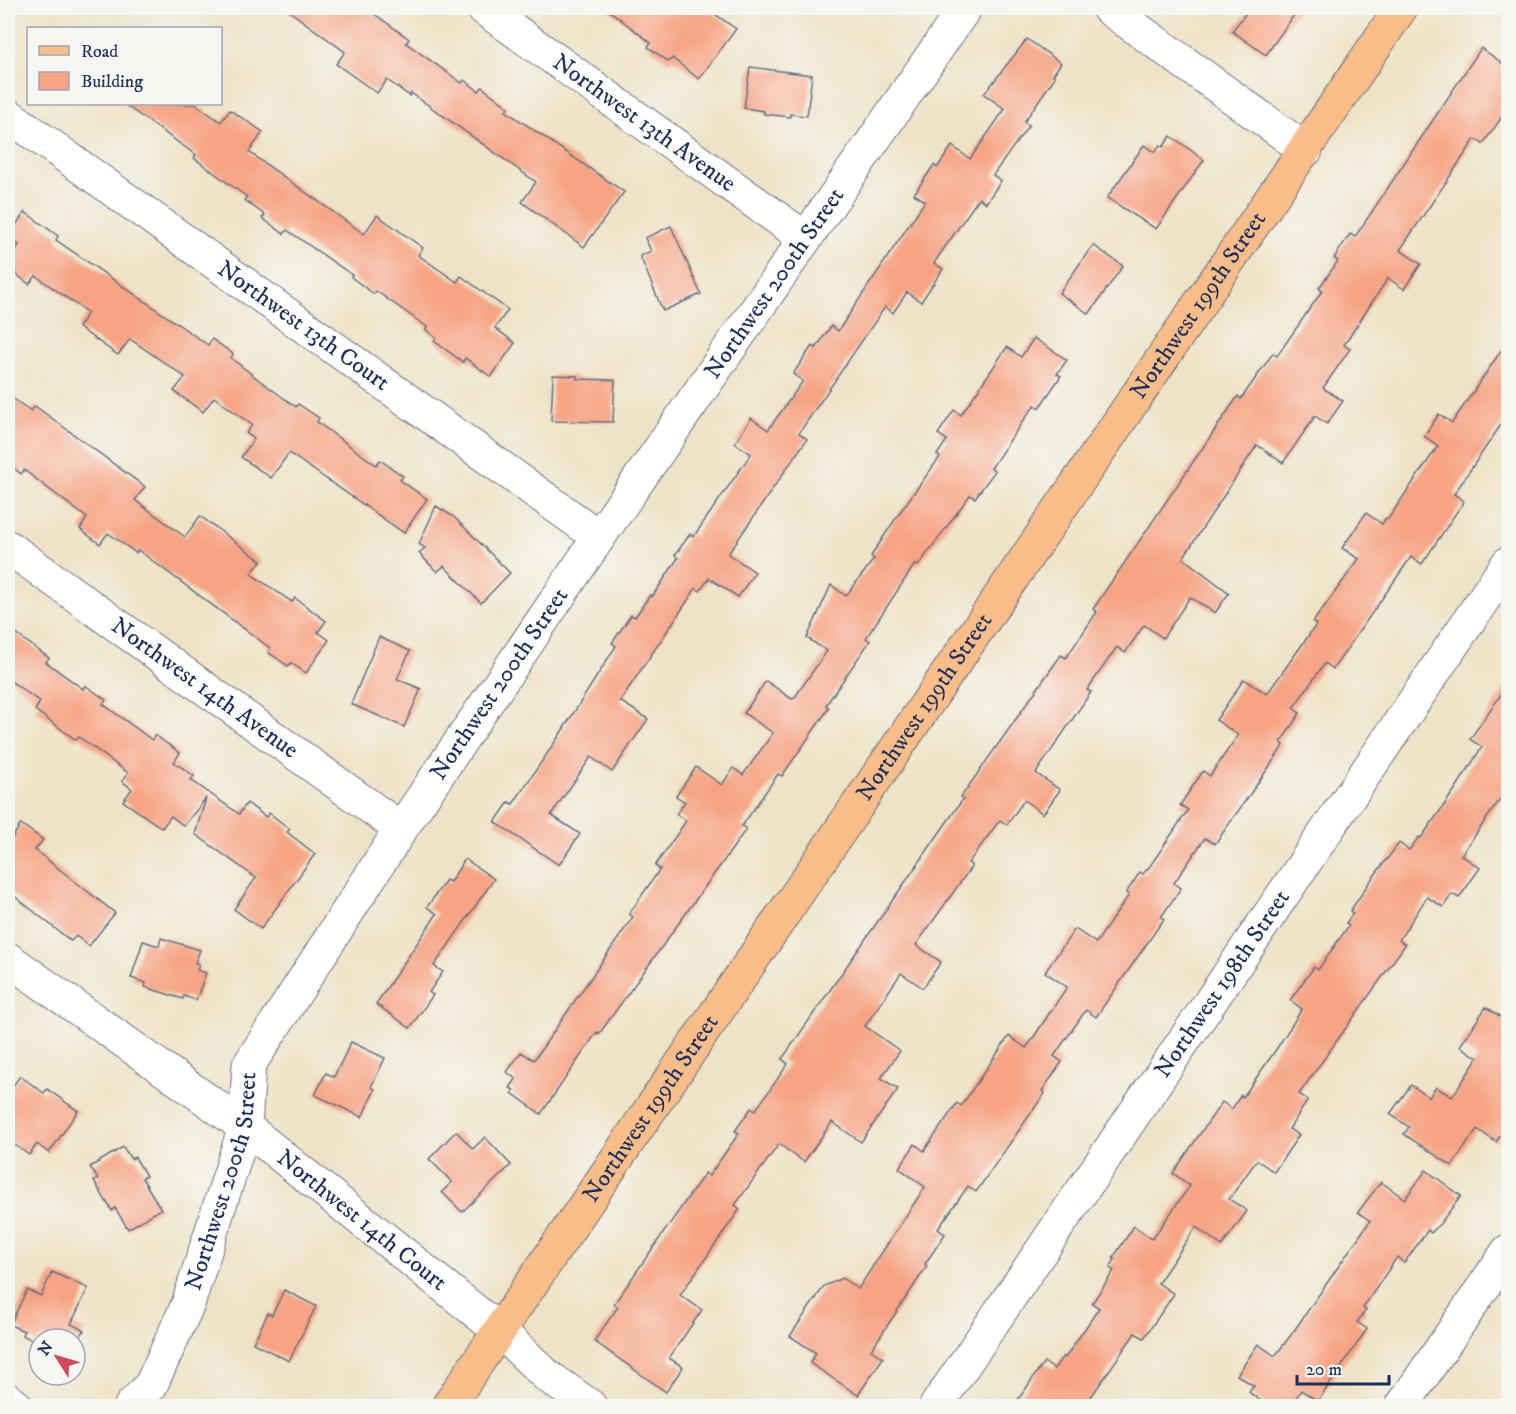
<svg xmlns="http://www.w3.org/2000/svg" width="1516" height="1414" viewBox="0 0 1516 1414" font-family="'IM FELL DW Pica',serif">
<rect width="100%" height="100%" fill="#f6f6f2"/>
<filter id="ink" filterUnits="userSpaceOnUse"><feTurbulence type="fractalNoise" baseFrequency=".0167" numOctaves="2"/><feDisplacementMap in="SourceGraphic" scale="12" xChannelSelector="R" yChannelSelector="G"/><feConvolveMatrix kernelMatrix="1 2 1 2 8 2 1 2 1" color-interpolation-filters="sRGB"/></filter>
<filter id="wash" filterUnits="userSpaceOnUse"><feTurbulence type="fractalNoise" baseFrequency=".008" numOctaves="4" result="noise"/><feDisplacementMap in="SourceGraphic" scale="24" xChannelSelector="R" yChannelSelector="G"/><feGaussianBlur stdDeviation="1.35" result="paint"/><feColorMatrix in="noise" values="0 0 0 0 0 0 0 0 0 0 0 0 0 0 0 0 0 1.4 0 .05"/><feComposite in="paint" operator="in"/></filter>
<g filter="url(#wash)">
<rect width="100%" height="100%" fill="#eee3c6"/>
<g id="blocks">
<g fill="#f7a484">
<polygon points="285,8 366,8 409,39 406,43 462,83 464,80 479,91 482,87 508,107 506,111 624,192 584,247 522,202 536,182 411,93 410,96 387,80 377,93 336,64 345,52"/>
<polygon points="606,8 706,8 736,29 699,79 672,58 669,62 648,47 651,43"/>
<polygon points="1250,8 1299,8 1266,55 1232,31"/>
<polygon points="1027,39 1061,63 1053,75 1055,77 1024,122 1029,125 993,175 1001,181 986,203 979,198 934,263 943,269 921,302 907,292 893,313 885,307 799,433 807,439 728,554 755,572 738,597 709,578 700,591 696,588 620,701 648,719 612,772 591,757 551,815 580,834 559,865 495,822 509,802 513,804 559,736 616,646 612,643 631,615 635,617 650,595 652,597 678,558 675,555 690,534 694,536 751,454 735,443 751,418 768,430 803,381 793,374 812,346 816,348 831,326 838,331 925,201 914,194 934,165 937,168 952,146 970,159 1005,109 984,94"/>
<polygon points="1481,48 1509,68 1509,107 1483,144 1475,139 1400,250 1421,264 1404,289 1388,278 1344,345 1350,349 1323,388 1343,401 1327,424 1315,416 1283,463 1257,445 1183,558 1229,593 1215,613 1190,597 1163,638 1144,625 1125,653 1117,647 1087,690 1091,692 1036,773 1060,790 1043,814 1024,800 1007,825 1000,820 968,863 972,866 916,945 941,962 923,988 901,973 865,1026 900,1051 881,1078 898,1089 861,1142 832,1122 804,1162 779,1144 735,1205 740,1209 680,1295 702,1310 669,1358 683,1367 666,1392 594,1341 618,1307 614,1304 705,1173 709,1176 739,1133 735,1131 751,1108 755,1111 788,1064 782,1059 963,799 961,797 1061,655 1066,658 1097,612 1093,609 1238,396 1241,399 1273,353 1277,356 1322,291 1319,288 1338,261 1334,258 1350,234 1355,237"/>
<polygon points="750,67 812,75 807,116 790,114 790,117 764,114 764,111 744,108"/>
<polygon points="124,104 195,104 221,122 230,110 263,132 249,152 364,234 377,215 423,248 418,255 457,282 461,276 508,310 495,328 515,343 491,377 465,358 463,362 434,341 436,338 426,330 427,327 376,291 374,294 351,277 352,275 287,230 284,234 262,218 265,215 244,200 247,197 194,158 196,155"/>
<polygon points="1171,136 1204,160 1156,229 1107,198 1144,145 1155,152 1160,145 1163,147"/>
<polygon points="25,212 58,236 56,240 208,345 212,339 233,354 231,358 259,380 296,407 298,404 319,418 317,422 376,465 380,460 403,476 400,480 427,499 404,533 289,453 271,478 241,457 254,439 246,433 252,425 214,397 203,412 174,391 185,377 130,339 118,355 78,327 88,313 36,276 29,284 8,268 8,261 19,245 8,236"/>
<polygon points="671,226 701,294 663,311 640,256 651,251 645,238"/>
<polygon points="1093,245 1123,266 1089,314 1059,293"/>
<polygon points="1034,338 1067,360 1057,374 1061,376 1039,408 1035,405 1025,418 991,468 995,471 975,498 970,495 918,566 915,564 866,638 870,641 826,705 829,708 782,776 778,774 742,826 746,829 730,852 599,1034 597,1032 541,1114 512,1093 514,1090 510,1088 516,1079 507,1072 521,1052 534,1060 633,917 629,914 660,869 655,866 686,821 676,814 685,802 676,796 696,767 722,785 733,768 743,775 773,733 744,713 766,681 792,699 795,697 827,651 807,638 831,585 846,596 874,559 871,556 900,512 940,457 937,455 947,440 938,434 954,410 961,415 1007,347 1021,357"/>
<polygon points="1509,339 1509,413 1454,494 1464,501 1422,564 1411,557 1333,669 1325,663 1293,708 1300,713 1281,742 1284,745 1262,777 1215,844 1205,838 1174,883 1181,888 1161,917 1164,919 1096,1017 1086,1010 1054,1056 1062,1062 1042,1091 1045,1093 976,1192 968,1186 938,1229 945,1234 925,1264 927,1266 871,1350 883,1358 858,1395 810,1363 816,1353 790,1336 824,1286 842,1278 858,1289 925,1187 899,1168 915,1144 924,1151 957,1103 961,1106 1009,1036 1026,1048 1031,1041 1067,987 1045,972 1075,929 1096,943 1129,895 1126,893 1140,872 1143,874 1150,866 1188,810 1180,805 1203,771 1210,776 1238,735 1216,720 1244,679 1267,694 1316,625 1313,622 1359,559 1342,548 1366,513 1382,524 1386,518 1388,519 1438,446 1424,436 1439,414 1452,423"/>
<polygon points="553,375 577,376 577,379 615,380 613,422 551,421"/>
<polygon points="8,395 31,411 35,406 145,487 135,500 185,537 200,516 261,561 251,574 292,602 295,598 326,621 318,632 329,640 306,673 291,663 288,666 268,652 270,648 138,550 136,553 108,533 100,544 80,529 87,518 24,470 21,474 8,463"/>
<polygon points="436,506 454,517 510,573 481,603 444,566 437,572 419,553 425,548 419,544"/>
<polygon points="8,628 49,658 46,662 83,689 85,685 106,700 103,704 152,740 155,735 180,753 174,762 194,776 191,780 239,814 247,803 266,817 269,813 290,829 287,832 315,854 261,929 234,909 256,878 195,834 206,798 184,826 171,816 162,828 123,801 132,789 122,781 128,773 79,737 76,740 35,710 40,702 8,679"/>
<polygon points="379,637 410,651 397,679 421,689 404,727 351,704"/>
<polygon points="1509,683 1509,787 1461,855 1480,868 1459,898 1452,894 1443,907 1427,897 1399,940 1405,945 1299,1094 1308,1100 1289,1129 1299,1135 1274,1172 1257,1160 1229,1199 1247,1211 1222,1246 1196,1227 1158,1283 1174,1294 1144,1338 1135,1333 1084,1407 1013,1407 1044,1362 1054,1369 1063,1356 1065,1358 1099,1308 1092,1303 1114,1271 1110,1268 1115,1259 1113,1258 1134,1226 1152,1239 1190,1186 1173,1173 1222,1102 1232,1109 1241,1095 1243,1097 1277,1048 1302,1009 1290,1000 1314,967 1318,970 1349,925 1346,923 1353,913 1350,911 1371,880 1399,843 1409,850 1419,837 1421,838 1456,788 1482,747 1470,739"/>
<polygon points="21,824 43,840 35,850 115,913 89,946 76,936 71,941 8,891 8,844"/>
<polygon points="465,859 494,879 434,966 443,972 429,992 433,995 410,1028 376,1004 437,914 427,907 446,880 450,882"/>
<polygon points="161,938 200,950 195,963 199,964 197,970 206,973 196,1000 184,996 183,999 145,987 146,983 131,978 143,941 159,946"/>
<polygon points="1486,1007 1509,1022 1509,1123 1496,1142 1477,1129 1452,1166 1404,1134 1409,1127 1390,1114 1411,1085 1429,1097 1436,1087 1452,1097 1478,1058 1460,1046"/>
<polygon points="351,1042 385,1058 371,1087 375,1089 362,1117 315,1095 326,1073 334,1077"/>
<polygon points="20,1076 44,1093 47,1089 78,1111 49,1153 37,1144 29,1155 8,1140 8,1093"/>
<polygon points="456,1131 473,1149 485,1137 511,1165 462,1212 442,1192 452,1182 429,1159"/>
<polygon points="123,1147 131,1159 135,1157 146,1176 142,1178 161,1209 128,1229 115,1208 112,1211 94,1181 98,1179 90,1167"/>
<polygon points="1426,1170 1461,1196 1439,1225 1431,1233 1428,1230 1404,1263 1397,1257 1363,1308 1366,1310 1357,1322 1367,1329 1318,1401 1301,1390 1290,1407 1269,1407 1249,1392 1254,1386 1237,1375 1258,1344 1275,1356 1291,1335 1370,1221 1358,1212 1381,1182 1405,1199"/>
<polygon points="52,1272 88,1288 71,1324 84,1330 75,1348 75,1339 39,1339 39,1343 22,1335 24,1331 10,1325 27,1290 41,1296"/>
<polygon points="284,1290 316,1306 289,1361 253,1343 268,1313 272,1315"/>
</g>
</g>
</g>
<g filter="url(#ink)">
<use href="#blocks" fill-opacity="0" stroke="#656e82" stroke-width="1.5"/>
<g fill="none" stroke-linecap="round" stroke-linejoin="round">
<defs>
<g id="minor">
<path id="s1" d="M483,8L805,238"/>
<polyline points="1108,8 1306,150"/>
<path id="s2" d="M8,115L599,537"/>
<path id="s3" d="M8,547L401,829"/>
<path id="s4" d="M8,959L245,1127L500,1331L546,1375L590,1406"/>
<polyline points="8,1400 16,1406"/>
<path id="s5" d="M131,1406L151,1385L188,1304L245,1127L249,1065L401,829L599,537L965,8"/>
<path id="s6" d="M936,1406L1508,563"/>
<polyline points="1402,1406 1508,1251"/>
</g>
<g id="major">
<path id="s7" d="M448,1406L1401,8"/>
</g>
</defs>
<use href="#minor" stroke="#656e82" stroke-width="35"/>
<use href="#major" stroke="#656e82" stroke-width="35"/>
<use href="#minor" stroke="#fff" stroke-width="33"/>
<use href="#major" stroke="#f8bd88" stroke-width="33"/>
</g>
</g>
<g text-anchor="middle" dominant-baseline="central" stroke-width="5" stroke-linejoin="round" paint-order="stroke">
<g font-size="24" fill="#1b2f5e" stroke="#f6f6f2">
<text stroke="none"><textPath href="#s1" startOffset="198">Northwest 13th Avenue</textPath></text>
<text stroke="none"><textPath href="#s5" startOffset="1308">Northwest 200th Street</textPath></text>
<text stroke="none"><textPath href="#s7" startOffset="1332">Northwest 199th Street</textPath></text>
<text stroke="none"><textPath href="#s2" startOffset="363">Northwest 13th Court</textPath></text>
<text stroke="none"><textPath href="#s5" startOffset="822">Northwest 200th Street</textPath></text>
<text stroke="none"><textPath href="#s3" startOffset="242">Northwest 14th Avenue</textPath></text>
<text stroke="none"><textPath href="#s7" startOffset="846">Northwest 199th Street</textPath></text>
<text stroke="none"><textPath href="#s6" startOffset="510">Northwest 198th Street</textPath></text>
<text stroke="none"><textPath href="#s7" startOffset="360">Northwest 199th Street</textPath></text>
<text stroke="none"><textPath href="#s5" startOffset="246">Northwest 200th Street</textPath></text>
<text stroke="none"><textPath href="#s4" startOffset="440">Northwest 14th Court</textPath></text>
</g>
</g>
<rect width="1516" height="1414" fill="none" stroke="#f6f6f2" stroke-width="30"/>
<rect x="27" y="27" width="195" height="78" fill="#f6f6f2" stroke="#9ea6b7" stroke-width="1.5"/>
<rect x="39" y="46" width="30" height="9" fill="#f8bd88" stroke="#9ea6b7" stroke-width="1.5"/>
<text x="81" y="57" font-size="18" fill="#1b2f5e">Road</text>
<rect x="39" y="72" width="30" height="18" fill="#f7a484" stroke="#9ea6b7" stroke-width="1.5"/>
<text x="81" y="87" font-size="18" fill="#1b2f5e">Building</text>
<g transform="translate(57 1357) rotate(307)"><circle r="28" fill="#f6f6f2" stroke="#9ea6b7" stroke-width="1.5"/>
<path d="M0-4.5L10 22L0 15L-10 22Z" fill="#d1495b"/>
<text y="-9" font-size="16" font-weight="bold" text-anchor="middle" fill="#1b2f5e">N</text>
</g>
<path d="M1297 1375v9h92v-9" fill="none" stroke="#1b2f5e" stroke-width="3"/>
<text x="1306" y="1375" font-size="18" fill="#1b2f5e" stroke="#f6f6f2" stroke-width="4.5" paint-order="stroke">20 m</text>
</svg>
